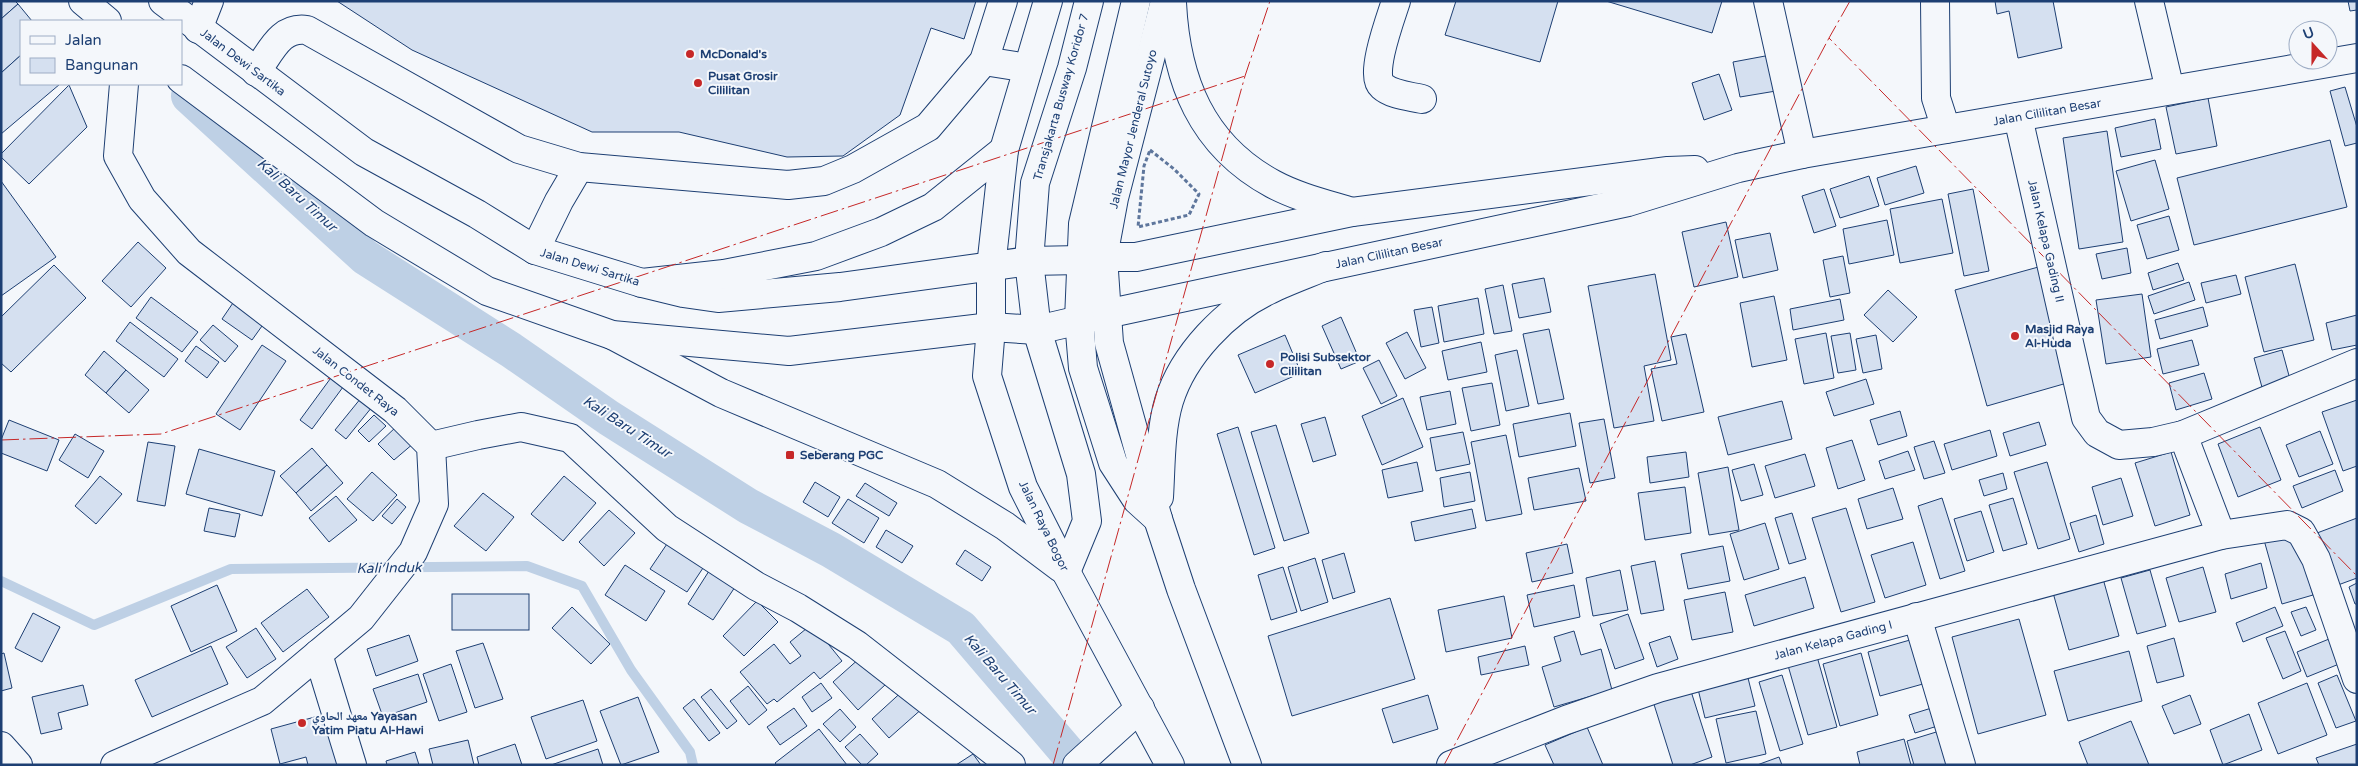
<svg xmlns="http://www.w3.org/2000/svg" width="2358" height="766" viewBox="0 0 2358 766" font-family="'Varela Round','Noto Naskh Arabic',sans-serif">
<rect width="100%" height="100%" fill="#f4f7fb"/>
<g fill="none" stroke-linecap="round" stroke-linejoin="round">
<polyline stroke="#bed0e5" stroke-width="10" points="1,581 94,625 231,569 527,566 582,586 631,670 690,752 693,765"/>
<polyline stroke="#bed0e5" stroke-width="36" points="189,96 365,257 511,350 609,418 748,506 831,550 961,628 1078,765"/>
</g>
<g fill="#d5e0f0" stroke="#1d3f73">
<polygon points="1,1 15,1 18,4 1,19"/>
<polygon points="337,1 976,1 964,39 931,28 900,115 843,156 787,157 679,132 592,132 412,50"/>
<polygon points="1456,1 1558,1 1540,62 1445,35"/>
<polygon points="1606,1 1722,1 1712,33"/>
<polygon points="1995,1 2053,1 2062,48 2018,58 2009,11 1997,14"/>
<polygon points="2348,1 2357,1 2357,10 2350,11"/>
<polygon points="18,4 32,21 21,21 21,55 1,73 1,19"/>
<polygon points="1776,54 1782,90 1740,97 1733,62"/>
<polygon points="21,55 21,84 60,84 1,134 1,73"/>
<polygon points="1719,74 1732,110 1704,120 1692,83"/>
<polygon points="69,85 87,127 29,184 1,157 1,154"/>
<polygon points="2345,87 2357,127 2357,143 2345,146 2330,91"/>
<polygon points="2208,98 2217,146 2176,154 2166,107"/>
<polygon points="2155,119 2161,149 2121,157 2115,128"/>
<polygon points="2107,131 2123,242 2079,249 2063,138"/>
<polygon points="2330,140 2347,207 2194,245 2177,178"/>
<polygon points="2155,160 2169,209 2131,221 2116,171"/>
<polygon points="1916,166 1924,193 1885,205 1877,178"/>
<polygon points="1869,176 1879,206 1840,218 1830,189"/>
<polygon points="1,181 56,257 1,296"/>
<polygon points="1824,189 1836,226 1814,233 1802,196"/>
<polygon points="1973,189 1989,271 1964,276 1948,194"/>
<polygon points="1942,199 1953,253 1900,263 1890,209"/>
<polygon points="2169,216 2179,250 2147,259 2137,225"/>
<polygon points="1887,220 1894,255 1849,264 1843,229"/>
<polygon points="1726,222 1738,277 1694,287 1682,232"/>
<polygon points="1770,233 1778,270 1743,278 1735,240"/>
<polygon points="138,242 166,268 131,307 102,281"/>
<polygon points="2127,248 2131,273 2102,279 2096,254"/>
<polygon points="1843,256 1850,293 1830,297 1823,260"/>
<polygon points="2178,263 2184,280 2153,290 2148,273"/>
<polygon points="2295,264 2314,340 2264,352 2245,277"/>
<polygon points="54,265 86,298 11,372 1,363 1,317"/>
<polygon points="2042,266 2074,381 1987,406 1955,290"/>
<polygon points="1655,274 1671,360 1644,366 1654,421 1614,428 1588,286"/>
<polygon points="2236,275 2241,294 2206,303 2201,283"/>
<polygon points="1544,278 1551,312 1519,318 1512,284"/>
<polygon points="2189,282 2195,300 2154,314 2148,296"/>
<polygon points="1503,285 1512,331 1494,334 1485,289"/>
<polygon points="1888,290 1917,317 1893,342 1864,315"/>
<polygon points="2142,294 2151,357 2106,364 2096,300"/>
<polygon points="1774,296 1787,360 1752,367 1740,303"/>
<polygon points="151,297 198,332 182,352 136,318"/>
<polygon points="237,297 267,319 252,340 222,319"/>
<polygon points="1478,298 1484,334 1444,342 1438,306"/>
<polygon points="1840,299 1844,320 1793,330 1790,309"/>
<polygon points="1432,307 1439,343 1421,347 1414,310"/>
<polygon points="2203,307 2208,326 2160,339 2155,320"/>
<polygon points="2357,315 2357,345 2332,350 2326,323"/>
<polygon points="1341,317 1360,361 1341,369 1322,326"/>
<polygon points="130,322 178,359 164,377 116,341"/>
<polygon points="213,325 238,346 225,362 200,340"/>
<polygon points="1549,329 1564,399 1538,404 1523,334"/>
<polygon points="1407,332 1426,368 1405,379 1386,343"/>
<polygon points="1826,333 1834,378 1804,384 1795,339"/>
<polygon points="1850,333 1856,370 1838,373 1831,336"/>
<polygon points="1686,334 1704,412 1662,421 1651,369 1677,364 1671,337"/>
<polygon points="1285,335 1301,373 1255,393 1238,355"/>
<polygon points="1876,335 1882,369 1863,373 1856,339"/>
<polygon points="2192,340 2199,365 2163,374 2157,349"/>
<polygon points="1481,342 1487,372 1448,380 1442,351"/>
<polygon points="262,345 286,361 240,430 216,414"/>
<polygon points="196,346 219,362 207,378 185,361"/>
<polygon points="1517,350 1529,406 1506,411 1495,355"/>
<polygon points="2282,350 2291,383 2263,391 2254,358"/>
<polygon points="104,351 126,370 106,393 85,375"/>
<polygon points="1379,360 1397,396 1381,404 1363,368"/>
<polygon points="126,370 149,390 129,413 106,393"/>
<polygon points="2204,373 2212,399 2176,410 2169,383"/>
<polygon points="333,375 346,383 312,429 300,420"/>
<polygon points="1866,379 1874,404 1834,416 1826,392"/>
<polygon points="1492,383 1500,425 1471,431 1462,388"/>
<polygon points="1450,391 1456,424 1427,430 1420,397"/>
<polygon points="361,398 372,407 346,439 335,430"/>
<polygon points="1403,398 1423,447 1382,465 1362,416"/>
<polygon points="2357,400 2357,466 2343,471 2322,412"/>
<polygon points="1782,401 1792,439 1728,455 1718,417"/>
<polygon points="1900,411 1907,436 1878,445 1870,420"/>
<polygon points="1570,413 1576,446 1519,457 1513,424"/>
<polygon points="374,415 386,426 369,442 358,431"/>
<polygon points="1325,417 1336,455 1313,462 1301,424"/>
<polygon points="1604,419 1615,478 1590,483 1579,423"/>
<polygon points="9,420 59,440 47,471 1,453 1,440"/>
<polygon points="2039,422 2046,445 2010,456 2003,433"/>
<polygon points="1276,425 1309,533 1284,541 1251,432"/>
<polygon points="397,426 414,443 394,460 378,444"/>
<polygon points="1238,427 1275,548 1254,555 1217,434"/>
<polygon points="2260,427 2281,480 2238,497 2218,444"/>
<polygon points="1990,430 1997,456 1952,470 1944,444"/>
<polygon points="2320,431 2333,464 2299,477 2286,445"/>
<polygon points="1463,432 1470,464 1436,471 1430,438"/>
<polygon points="75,434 104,451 88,478 59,460"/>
<polygon points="1506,435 1522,514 1486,521 1471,442"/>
<polygon points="1852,440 1865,480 1838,489 1826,448"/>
<polygon points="1934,441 1945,473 1924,479 1914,447"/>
<polygon points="148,442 175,446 165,506 137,501"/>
<polygon points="312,448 327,465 296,493 280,476"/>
<polygon points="199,449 275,471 262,516 186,494"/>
<polygon points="1908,451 1915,470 1885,479 1879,461"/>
<polygon points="1686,452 1689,477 1650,483 1647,457"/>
<polygon points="2171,452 2190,515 2155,526 2135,463"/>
<polygon points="1805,454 1815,486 1775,498 1765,466"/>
<polygon points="1417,462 1423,491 1388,498 1382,470"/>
<polygon points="2047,462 2070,539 2038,549 2014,472"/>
<polygon points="1754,464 1763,495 1741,501 1732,470"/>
<polygon points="327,465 343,483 311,511 296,493"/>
<polygon points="1728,467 1739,530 1709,535 1698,473"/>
<polygon points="1579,468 1586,501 1534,510 1528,478"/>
<polygon points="2335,470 2343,491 2302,508 2293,486"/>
<polygon points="372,472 397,495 373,521 347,499"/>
<polygon points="1470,472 1475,501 1444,507 1440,478"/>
<polygon points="2003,473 2007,489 1984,496 1979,480"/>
<polygon points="100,476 122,494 96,524 75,506"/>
<polygon points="564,476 596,503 563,541 531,514"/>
<polygon points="2121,478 2133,516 2103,525 2092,487"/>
<polygon points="815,482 840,497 828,517 803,502"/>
<polygon points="865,483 897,503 889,516 856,496"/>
<polygon points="1685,487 1691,533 1645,540 1638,493"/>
<polygon points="1893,488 1903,519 1867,529 1858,499"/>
<polygon points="483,493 514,517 486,551 454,526"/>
<polygon points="336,496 357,520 329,542 309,518"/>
<polygon points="1942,498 1965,571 1940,579 1918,506"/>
<polygon points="2013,498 2027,544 2003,551 1989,505"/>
<polygon points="397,499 406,507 392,524 382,516"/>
<polygon points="848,499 879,518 864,543 832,523"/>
<polygon points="209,508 240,514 235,537 204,531"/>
<polygon points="1846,508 1875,602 1841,612 1812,518"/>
<polygon points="1472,509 1476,528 1415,541 1411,522"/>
<polygon points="609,510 635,533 604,566 579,542"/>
<polygon points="1981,511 1994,552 1967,561 1954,519"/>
<polygon points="1792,513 1806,559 1789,564 1775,518"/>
<polygon points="2096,515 2104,544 2079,552 2070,523"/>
<polygon points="2357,518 2357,578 2338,585 2317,533"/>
<polygon points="1765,523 1779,569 1744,580 1730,534"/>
<polygon points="886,530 913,546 902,563 876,547"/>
<polygon points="2295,531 2313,595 2282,604 2264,540"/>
<polygon points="671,538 707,562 687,592 650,569"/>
<polygon points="1913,542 1926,585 1885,598 1871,555"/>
<polygon points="1567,544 1573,573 1532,582 1526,553"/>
<polygon points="1723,546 1730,581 1688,589 1681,554"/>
<polygon points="965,550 991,567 982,581 956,564"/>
<polygon points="1344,553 1355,592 1333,599 1322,560"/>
<polygon points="1315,558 1328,602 1301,611 1288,567"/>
<polygon points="1655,561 1664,610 1641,614 1631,566"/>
<polygon points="2261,563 2267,588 2231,599 2225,574"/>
<polygon points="625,565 665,591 646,621 605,595"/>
<polygon points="1283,567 1297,612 1271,620 1258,575"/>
<polygon points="2203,567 2216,612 2179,622 2166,578"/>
<polygon points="1620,570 1628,610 1593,616 1586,578"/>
<polygon points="2150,570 2166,626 2137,634 2121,578"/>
<polygon points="709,571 735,587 713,620 688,604"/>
<polygon points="2102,575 2119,636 2069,650 2052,589"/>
<polygon points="1805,577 1814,608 1754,626 1745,595"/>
<polygon points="2357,583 2357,604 2355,604 2349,587"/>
<polygon points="217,585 237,631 191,652 171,606"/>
<polygon points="1574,585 1580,617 1534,627 1527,595"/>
<polygon points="307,589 329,617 283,652 261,623"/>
<polygon points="1725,592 1733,632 1692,640 1684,600"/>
<rect x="452" y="594" width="77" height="36"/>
<polygon points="1504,596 1512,638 1446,652 1438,610"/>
<polygon points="1390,598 1415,679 1292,716 1268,636"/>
<polygon points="757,601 778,622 744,656 723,636"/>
<polygon points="572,607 610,644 591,664 552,628"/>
<polygon points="2275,607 2283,626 2243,642 2236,623"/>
<polygon points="2306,607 2316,630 2301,636 2291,612"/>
<polygon points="33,613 60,627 42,662 15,648"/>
<polygon points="1628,614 1644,659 1615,669 1600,624"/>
<polygon points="2019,619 2046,715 1978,734 1952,637"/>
<polygon points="812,624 842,661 820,679 814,672 777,702 774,699 767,704 740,672 774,644 790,664 801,656 790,642"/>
<polygon points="256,628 276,659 247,678 226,647"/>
<polygon points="1574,631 1581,655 1601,649 1612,690 1554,707 1542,667 1561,661 1554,637"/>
<polygon points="2285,631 2301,671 2283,679 2266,638"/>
<polygon points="409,635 418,661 376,676 367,649"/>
<polygon points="1670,636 1678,659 1657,667 1649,643"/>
<polygon points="2334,637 2344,662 2307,677 2297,652"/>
<polygon points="1917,638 1930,682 1880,696 1868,652"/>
<polygon points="2174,638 2184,676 2157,683 2147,646"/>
<polygon points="483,643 503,699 475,708 456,651"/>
<polygon points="211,646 228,684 152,717 135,680"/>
<polygon points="1525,646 1529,665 1481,675 1478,657"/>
<polygon points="2129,651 2142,701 2068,721 2054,671"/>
<polygon points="4,653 12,688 1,691 1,654"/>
<polygon points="1816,653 1837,727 1808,735 1787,662"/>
<polygon points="1861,653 1878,715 1840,726 1823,664"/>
<polygon points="861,657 886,684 858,710 833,682"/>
<polygon points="451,664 467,712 439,721 423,674"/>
<polygon points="418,674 427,702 383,717 373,689"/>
<polygon points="1782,675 1803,744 1780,751 1759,682"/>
<polygon points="2337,675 2356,721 2336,728 2318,683"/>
<polygon points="1748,678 1755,706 1705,718 1698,689"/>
<polygon points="821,683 832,698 812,712 802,697"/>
<polygon points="2307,683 2327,735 2278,754 2258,703"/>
<polygon points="83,685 88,705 58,713 62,729 41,734 32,697"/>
<polygon points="1689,685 1712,757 1690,765 1673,765 1652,698"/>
<polygon points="748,686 767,710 749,725 730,701"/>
<polygon points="907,687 924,707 889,738 872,719"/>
<polygon points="711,689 737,721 727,729 701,697"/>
<polygon points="1428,695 1438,729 1393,743 1382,709"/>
<polygon points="2190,695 2201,724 2174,734 2162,706"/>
<polygon points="638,697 659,752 621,765 600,711"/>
<polygon points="694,699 720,733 709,741 683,708"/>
<polygon points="583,700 597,741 546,759 531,717"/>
<polygon points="1938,706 1944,724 1915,733 1909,715"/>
<polygon points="794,708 807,726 780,745 767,727"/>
<polygon points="840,709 856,727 840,742 823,724"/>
<polygon points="1756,711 1766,754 1726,763 1716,719"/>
<polygon points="333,712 347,765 308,765 306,757 280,764 271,729"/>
<polygon points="2249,714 2262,750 2223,765 2210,730"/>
<polygon points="2131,721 2149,765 2088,765 2079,742"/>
<polygon points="1587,727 1603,765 1554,765 1545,745"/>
<polygon points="819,729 847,765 777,765 775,763"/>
<polygon points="1946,729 1957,765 1914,765 1907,741"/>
<polygon points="860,734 878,754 866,765 862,765 845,747"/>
<polygon points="1904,739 1911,765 1860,765 1857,752"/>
<polygon points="468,740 474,765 433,765 429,749"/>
<polygon points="515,744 522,765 479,765 477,757"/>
<polygon points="2357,744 2357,765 2319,765 2316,758"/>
<polygon points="598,749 603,765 551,765"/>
<polygon points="415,752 419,765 387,765 386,761"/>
<polygon points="973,754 981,765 956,765"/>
<polygon points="1779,757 1782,765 1757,765"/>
</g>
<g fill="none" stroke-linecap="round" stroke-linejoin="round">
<defs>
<g id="minor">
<polyline points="1136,1 1083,224 1079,320 1083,368 1113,463 1137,500 1158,519"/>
<path d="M1396,1C1391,17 1369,75 1382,86C1392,95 1409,96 1422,99"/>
<polyline points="1768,1 1802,154"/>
<polyline points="1935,1 1936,98 1946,129"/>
<polyline points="2149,1 2170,90"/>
<polyline points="198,29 209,1"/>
<polyline points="984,61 1028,68"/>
<path d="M256,72C271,52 280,26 307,30L519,149L579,167L788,185L824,181L853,169L928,127L984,61L1003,1"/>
<polyline points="2018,117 2086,418 2097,433 2119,445 2153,442 2183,435 2357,363"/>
<polyline points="535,250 559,201 579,167"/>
<polyline points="1103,257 1136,257 1352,212 1668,171 1695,170"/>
<polyline points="1106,314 1628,202 1738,168 1802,154 2357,58"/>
<polyline points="2183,435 2221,535"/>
<polyline points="431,446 478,435 521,427 570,438 667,528 756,586 798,608 857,645 1011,765"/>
<polyline points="1066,572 1087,521 1081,474 1037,330 1029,261 1035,183 1072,68 1089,1"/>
<polyline points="1917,617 1961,765"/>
<polyline points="318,654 352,765"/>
<polyline points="1,746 18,765"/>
<polyline points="115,765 262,701 361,618 413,552 434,504 431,446 395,410 189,252 142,199 118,156 124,84"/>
<polyline points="1077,765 1140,708"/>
<polyline points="1451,765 1566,720 1658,688 2221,535 2287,525 2301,532 2316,559 2357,679"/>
</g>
<g id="major">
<polyline points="83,1 107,21"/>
<polyline points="163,1 364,152 477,214 535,250 642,283 683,293 718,298 840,287 1029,261 1081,260 1103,257"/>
<polyline points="181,79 374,223 487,291 612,335 789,351 991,327 1037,330 1106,314"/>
</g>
<g id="highway">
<polyline points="1048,1 1004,150 991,267 991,327 987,376 1023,487 1066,572 1170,765"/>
<polyline points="1165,1 1114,198 1103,257 1109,343 1158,519 1181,589 1247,765"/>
<path d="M1172,3C1176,80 1201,145 1273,184C1297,197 1326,204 1352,212"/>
<polyline points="642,283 724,274 816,256 881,232 933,207 1004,150"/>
<polyline points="612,335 721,393 937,484 1005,526 1061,568"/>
<path d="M1159,497C1161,466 1160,431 1169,401C1183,355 1226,310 1269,290C1287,281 1307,274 1326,266"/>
</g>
</defs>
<use href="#minor" stroke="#1d3f73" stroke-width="30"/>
<use href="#major" stroke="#1d3f73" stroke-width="30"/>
<use href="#highway" stroke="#1d3f73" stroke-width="30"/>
<polygon stroke="#5e769c" stroke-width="3" stroke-dasharray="4 2.5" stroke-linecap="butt" points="1150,150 1174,169 1199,194 1189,215 1138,227 1144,166"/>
<use href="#minor" stroke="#f4f7fb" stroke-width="28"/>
<use href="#major" stroke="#f4f7fb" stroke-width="28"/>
<use href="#highway" stroke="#f4f7fb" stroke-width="28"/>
<g stroke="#c62828" stroke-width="1" stroke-dasharray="18 4 2.5 4" stroke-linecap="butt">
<polyline points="1850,1 1829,38 2357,576"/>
<polyline points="1,440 161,434 1245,76"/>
<polyline points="1053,765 1245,76 1270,1"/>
<polyline points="1444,765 1829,38"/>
</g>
</g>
<g fill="#c62828" stroke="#f4f7fb" stroke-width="2">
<circle cx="690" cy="54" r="5"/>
<circle cx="698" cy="83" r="5"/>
<circle cx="2015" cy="336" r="5"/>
<circle cx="1270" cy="364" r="5"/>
<rect x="785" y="450" width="10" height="10" rx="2.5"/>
<circle cx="302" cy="723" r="5"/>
</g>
<g text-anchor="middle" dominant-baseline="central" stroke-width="4" stroke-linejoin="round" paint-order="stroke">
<g font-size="12" font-weight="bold" fill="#1d3f73" stroke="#f4f7fb" text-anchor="start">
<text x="700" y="54">McDonald's</text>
<text x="708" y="76">Pusat Grosir<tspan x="708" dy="14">Cililitan</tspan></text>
<text x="2025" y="329">Masjid Raya<tspan x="2025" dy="14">Al-Huda</tspan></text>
<text x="1280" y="357">Polisi Subsektor<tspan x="1280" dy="14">Cililitan</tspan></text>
<text x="800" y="455">Seberang PGC</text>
<text x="312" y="716">معهد الحاوي Yayasan<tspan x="312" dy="14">Yatim Piatu Al-Hawi</tspan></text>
</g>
<g font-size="12" fill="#1d3f73" stroke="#f4f7fb">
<text transform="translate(243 62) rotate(37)">Jalan Dewi Sartika</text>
<text transform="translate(1061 97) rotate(-74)">Transjakarta Busway Koridor 7</text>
<text transform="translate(2047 112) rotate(-10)">Jalan Cililitan Besar</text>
<text transform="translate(1133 129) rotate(-76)">Jalan Mayor Jenderal Sutoyo</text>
<text transform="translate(2046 241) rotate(77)">Jalan Kelapa Gading II</text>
<text transform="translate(1389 253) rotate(-12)">Jalan Cililitan Besar</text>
<text transform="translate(590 267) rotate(17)">Jalan Dewi Sartika</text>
<text transform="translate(356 381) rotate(38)">Jalan Condet Raya</text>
<text transform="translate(1044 526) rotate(64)">Jalan Raya Bogor</text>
<text transform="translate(1833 640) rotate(-15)">Jalan Kelapa Gading I</text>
</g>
<g font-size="14" font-style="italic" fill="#1d3f73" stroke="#f4f7fb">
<text transform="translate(297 195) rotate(42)">Kali Baru Timur</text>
<text transform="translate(627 427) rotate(33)">Kali Baru Timur</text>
<text transform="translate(389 568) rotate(-1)">Kali Induk</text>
<text transform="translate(1000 674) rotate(49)">Kali Baru Timur</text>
</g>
</g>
<rect width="2358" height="766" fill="none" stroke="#1d3f73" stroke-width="5"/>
<rect x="20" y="20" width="162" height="65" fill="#f4f7fb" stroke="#9eadc5"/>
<rect x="30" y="36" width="25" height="8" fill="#f4f7fb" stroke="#9eadc5"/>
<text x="65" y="45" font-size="15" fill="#1d3f73">Jalan</text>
<rect x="30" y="58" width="25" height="15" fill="#d5e0f0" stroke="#9eadc5"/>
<text x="65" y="70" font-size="15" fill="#1d3f73">Bangunan</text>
<g transform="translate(2313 45) rotate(339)"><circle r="24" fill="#f4f7fb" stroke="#9eadc5"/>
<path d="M0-4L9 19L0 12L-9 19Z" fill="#c62828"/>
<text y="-8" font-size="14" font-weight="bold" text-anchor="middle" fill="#1d3f73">U</text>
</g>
</svg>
